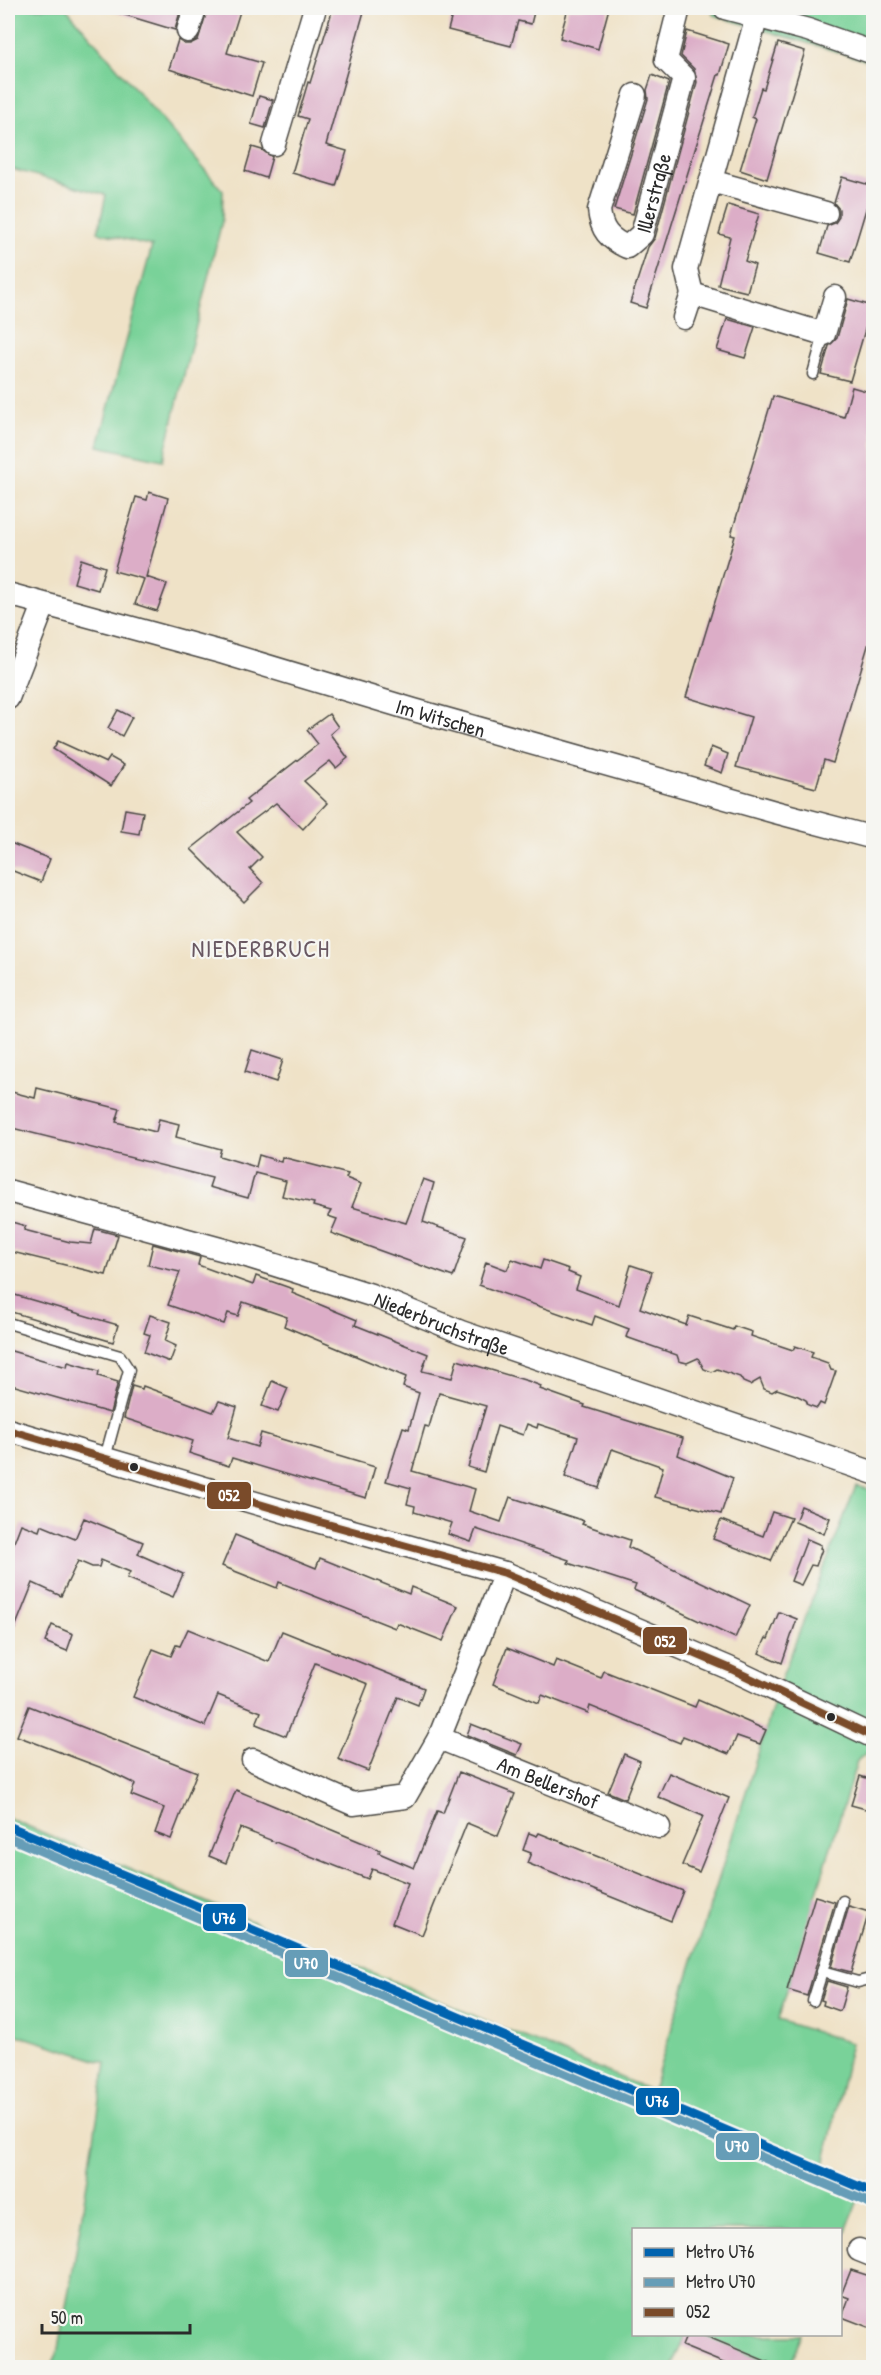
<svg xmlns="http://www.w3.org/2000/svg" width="881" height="2375" viewBox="0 0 881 2375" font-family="'Patrick Hand',sans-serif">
<rect width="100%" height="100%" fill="#f6f6f2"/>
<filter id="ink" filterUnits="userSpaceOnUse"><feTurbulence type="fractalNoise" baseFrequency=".0167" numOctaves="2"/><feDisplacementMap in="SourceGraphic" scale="12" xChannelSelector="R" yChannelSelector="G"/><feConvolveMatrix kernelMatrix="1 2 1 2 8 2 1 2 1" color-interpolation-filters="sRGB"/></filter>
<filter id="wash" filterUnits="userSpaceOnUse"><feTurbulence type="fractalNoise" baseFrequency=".008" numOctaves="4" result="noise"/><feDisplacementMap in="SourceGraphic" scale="24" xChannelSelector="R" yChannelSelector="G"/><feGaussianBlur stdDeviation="1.35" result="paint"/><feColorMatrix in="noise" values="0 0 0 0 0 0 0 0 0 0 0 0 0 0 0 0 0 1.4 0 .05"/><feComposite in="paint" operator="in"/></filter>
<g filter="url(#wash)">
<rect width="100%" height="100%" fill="#efe2c7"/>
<g fill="#79d299" stroke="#527e62" stroke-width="1.5">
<polygon points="8,8 66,8 223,191 222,221 163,460 98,446 152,246 98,232 106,195 8,168"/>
<polygon points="712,8 873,8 873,67 872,62 713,15"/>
<polygon points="856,1486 873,1490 873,1747 857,1761 778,2020 851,2043 824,2165 865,2182 841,2244 840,2230 634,2230 634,2334 686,2335 672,2367 51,2367 57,2354 74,2264 106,2063 8,2032 8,1818 652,2091 783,1674"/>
<polygon points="695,2335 803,2335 789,2368 783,2367"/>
</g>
<g id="blocks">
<g fill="#dcadc7">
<polygon points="115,8 181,8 175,30 115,12"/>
<polygon points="208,8 241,8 227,53 262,63 252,96 169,69 178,40 184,44 190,44 198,40"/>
<polygon points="333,8 365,8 326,145 347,151 336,186 292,173 308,119 298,116 308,82 310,83"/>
<polygon points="454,8 535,8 531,24 518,21 511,46 448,30"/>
<polygon points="568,8 609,8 598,49 560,38"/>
<polygon points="687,31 729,44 720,75 718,75 646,308 630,303 648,247 655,238 697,82 694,69 681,56"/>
<polygon points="778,43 805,51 767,179 740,170 756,119 752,117 761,88 764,89"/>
<polygon points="652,75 669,82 633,214 614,209 648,99 647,90"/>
<polygon points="259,96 273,100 265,128 251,124"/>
<polygon points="252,147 262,150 272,157 266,178 245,171"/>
<polygon points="842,177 873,186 850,262 819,253 827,226 835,223 839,217 839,209 834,203"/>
<polygon points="728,205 759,214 745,261 755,265 747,292 718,285 730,237 719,234"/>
<polygon points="848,299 872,306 850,381 821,374 829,346 837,338"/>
<polygon points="727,319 755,327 745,358 717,350"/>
<polygon points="852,387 873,393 873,629 833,763 824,760 816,788 736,767 751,717 686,697 735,536 731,535 773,396 844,417"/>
<polygon points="149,492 168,498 146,577 167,584 157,611 135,604 144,579 114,571 136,497 147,500"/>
<polygon points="81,559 105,567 98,590 74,583"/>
<polygon points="118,710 132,717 122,736 108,728"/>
<polygon points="329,714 338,727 330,734 348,758 336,768 330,761 304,781 327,803 303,829 276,803 237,832 262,857 250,869 263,883 244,902 191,849 249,803 246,800 318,744 307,730"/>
<polygon points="58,741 106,763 110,757 124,765 111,786 53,749"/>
<polygon points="711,747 728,754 722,773 704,766"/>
<polygon points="125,809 143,812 139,834 121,831"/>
<polygon points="8,842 50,859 41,882 8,869"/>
<polygon points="252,1050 283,1060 276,1082 245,1072"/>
<polygon points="37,1088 120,1109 116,1122 156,1132 159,1119 179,1124 176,1137 221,1149 219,1156 256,1167 259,1155 281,1162 282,1157 348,1174 346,1178 361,1184 352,1207 406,1223 423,1179 434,1183 423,1222 467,1237 453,1277 331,1233 337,1219 328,1216 331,1211 313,1206 314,1203 282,1196 286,1181 255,1173 248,1198 209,1187 212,1178 8,1127 8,1091 35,1098"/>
<polygon points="8,1221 26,1226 24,1230 70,1242 91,1244 95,1229 118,1235 106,1275 8,1251"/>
<polygon points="153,1244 200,1257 198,1265 253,1285 256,1276 293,1289 292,1293 357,1320 355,1325 428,1354 422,1371 452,1378 457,1360 528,1381 541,1386 540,1389 585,1405 584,1407 683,1438 678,1455 733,1478 721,1514 655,1497 663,1467 612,1449 599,1488 565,1477 578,1437 538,1424 537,1428 527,1424 523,1435 497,1426 484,1472 468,1467 486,1406 439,1393 429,1427 425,1426 412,1471 475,1489 469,1511 501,1522 510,1497 584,1521 582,1524 630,1540 628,1547 750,1605 735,1638 634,1590 636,1585 568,1563 569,1560 476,1529 471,1542 448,1534 452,1523 414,1512 415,1506 407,1504 411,1488 386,1481 403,1427 409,1429 419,1393 403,1387 406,1377 284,1326 287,1317 243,1302 238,1316 228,1313 224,1324 168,1305 180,1272 148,1265"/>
<polygon points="512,1259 540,1269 543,1260 569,1269 568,1272 580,1277 576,1289 619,1305 631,1265 652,1272 640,1308 686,1325 689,1316 733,1330 734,1326 752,1332 751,1336 793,1350 795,1346 813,1352 811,1357 828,1363 831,1370 836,1371 824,1405 820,1403 817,1408 808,1405 806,1400 798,1396 777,1389 772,1392 764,1389 760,1379 750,1385 743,1382 740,1377 717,1369 712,1372 704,1369 698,1358 687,1363 679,1361 677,1355 626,1337 629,1329 595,1316 592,1325 479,1285 486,1262 507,1270"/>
<polygon points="8,1293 118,1325 113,1342 8,1311"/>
<polygon points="150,1315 171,1322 165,1341 176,1346 170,1362 144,1352 150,1335 144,1333"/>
<polygon points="8,1350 67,1367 68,1362 99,1371 98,1376 118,1382 110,1413 8,1384"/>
<polygon points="272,1381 288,1388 278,1412 262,1406"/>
<polygon points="132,1386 142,1389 143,1386 213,1412 219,1401 237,1407 228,1438 257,1447 261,1433 375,1467 366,1498 232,1458 229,1466 189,1453 193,1441 124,1418"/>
<polygon points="801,1506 830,1518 824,1534 795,1522"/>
<polygon points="772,1512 791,1518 771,1561 713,1539 721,1520 763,1536"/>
<polygon points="84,1518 143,1542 138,1554 183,1574 173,1597 127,1578 130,1572 101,1560 99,1567 92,1567 78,1561 61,1596 33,1583 8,1645 8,1558 21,1524 39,1531 41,1525 75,1539"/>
<polygon points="235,1535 316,1568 320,1558 409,1594 411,1587 458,1606 443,1641 397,1623 395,1628 279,1582 277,1588 222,1566"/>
<polygon points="807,1539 821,1545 820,1548 822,1549 816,1566 811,1565 801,1585 791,1581"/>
<polygon points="779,1612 797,1619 782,1663 759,1653 766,1638 768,1639"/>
<polygon points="52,1625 73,1634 67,1651 45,1642"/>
<polygon points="188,1629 269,1662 282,1631 424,1688 418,1705 398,1697 368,1771 338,1759 368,1684 315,1663 286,1736 256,1724 261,1712 218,1695 205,1726 133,1697 153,1649 171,1656 176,1645 180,1646"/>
<polygon points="507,1648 553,1667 556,1660 601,1678 604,1671 695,1707 698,1700 766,1730 760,1744 737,1736 729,1754 683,1736 680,1743 590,1706 588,1713 542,1695 539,1703 493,1684"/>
<polygon points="29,1706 197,1772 171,1839 155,1833 164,1808 131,1795 135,1784 102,1768 17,1736"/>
<polygon points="471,1724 522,1744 517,1755 467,1735"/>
<polygon points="624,1754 640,1761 625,1799 608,1792"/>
<polygon points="459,1772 515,1794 498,1836 467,1823 422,1935 392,1923 408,1883 372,1869 368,1879 240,1828 226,1863 209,1856 236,1790 380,1850 379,1853 414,1868 437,1811 443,1813"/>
<polygon points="669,1773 729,1798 699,1872 682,1865 703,1816 658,1797"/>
<polygon points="860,1776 873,1780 873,1811 851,1805"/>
<polygon points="529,1833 537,1836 539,1833 683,1891 671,1921 527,1863 531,1853 523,1850"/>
<polygon points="815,1896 835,1902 807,1996 787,1990"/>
<polygon points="849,1906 869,1912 851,1972 831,1967"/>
<polygon points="827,1981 847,1987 840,2011 823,2005 824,2001 821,2000"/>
<polygon points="851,2270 873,2277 873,2329 842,2317 849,2298 841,2295"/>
<polygon points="687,2334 701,2334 780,2367 733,2367 682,2346"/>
</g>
</g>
</g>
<g filter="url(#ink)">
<use href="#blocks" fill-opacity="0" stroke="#484642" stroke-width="1.5"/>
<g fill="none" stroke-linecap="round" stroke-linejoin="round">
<defs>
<g id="service">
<polyline points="813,374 824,334"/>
<polyline points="8,1323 120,1356 129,1370 105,1458"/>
<polyline points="843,1901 822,1972 858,1982 874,1978"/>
<polyline points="813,2001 822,1972"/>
</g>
<g id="minor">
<polyline points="725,8 808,30 874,53"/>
<polyline points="188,31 195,8"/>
<path id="s1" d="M635,95L599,210C601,230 609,239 627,247L642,234L684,78L666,60L679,8"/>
<polyline points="274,144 315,8"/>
<polyline points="711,181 826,213"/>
<polyline points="692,294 824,334 835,297"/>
<polyline points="684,318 692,294 686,269 757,16"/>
<path id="s2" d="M8,594L224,653L414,710L775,812L874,838"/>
<polyline points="8,698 44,605"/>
<path id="s3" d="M8,1191L250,1257L371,1295L461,1332L874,1473"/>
<polyline points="8,1430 320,1522 505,1573 729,1668 874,1737"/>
<path id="s4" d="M439,1738L659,1827"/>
<polyline points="253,1760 353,1804 405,1797 439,1738 505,1573"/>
<polyline points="859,2250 874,2256"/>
</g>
</defs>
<use href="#service" stroke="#484642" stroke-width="13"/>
<use href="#minor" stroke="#484642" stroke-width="25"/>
<use href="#service" stroke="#fff" stroke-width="10"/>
<use href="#minor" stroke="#fff" stroke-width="22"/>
<defs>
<polyline id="bus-1" points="8,1430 320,1522 505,1573 729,1668 874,1737"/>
</defs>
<use href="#bus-1" stroke="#f6f6f2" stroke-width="12"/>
<use href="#bus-1" stroke="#7a4b2a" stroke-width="8"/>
<defs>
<polyline id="metro-1" points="8,1826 874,2193"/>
<polyline id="metro-2" points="8,1837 870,2203"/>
</defs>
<use href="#metro-1" stroke="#f6f6f2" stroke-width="14"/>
<use href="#metro-2" stroke="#f6f6f2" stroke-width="14"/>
<use href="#metro-1" stroke="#0063af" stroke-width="9"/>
<use href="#metro-2" stroke="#669db7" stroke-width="9"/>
</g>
</g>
<g fill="#2b2b2b" stroke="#f6f6f2" stroke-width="2">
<circle cx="134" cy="1467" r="5"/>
<circle cx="831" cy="1717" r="5"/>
</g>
<g text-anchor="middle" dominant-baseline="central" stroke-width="4.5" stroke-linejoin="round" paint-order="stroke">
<g font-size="21" fill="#2b2b2b" stroke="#f6f6f2">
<text stroke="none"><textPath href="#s1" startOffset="232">Illerstraße</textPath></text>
<text stroke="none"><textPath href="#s2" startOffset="450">Im Witschen</textPath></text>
<text stroke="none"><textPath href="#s3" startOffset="454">Niederbruchstraße</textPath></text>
<text stroke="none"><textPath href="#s4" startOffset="118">Am Bellershof</textPath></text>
</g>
<g font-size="24" letter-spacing="1.5" fill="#695862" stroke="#f6f6f2">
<text x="261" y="948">NIEDERBRUCH</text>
</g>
</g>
<g stroke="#f6f6f2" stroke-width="2">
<rect x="206" y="1481" width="46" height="29" rx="6" fill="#7a4b2a"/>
<rect x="642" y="1626" width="46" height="29" rx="6" fill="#7a4b2a"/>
<rect x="202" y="1903" width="45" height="29" rx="6" fill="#0063af"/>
<rect x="284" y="1949" width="45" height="29" rx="6" fill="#669db7"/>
<rect x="635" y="2087" width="45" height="29" rx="6" fill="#0063af"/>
<rect x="715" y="2132" width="45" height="29" rx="6" fill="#669db7"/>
</g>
<g font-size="16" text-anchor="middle" font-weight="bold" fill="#fff">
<text x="229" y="1501">052</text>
<text x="665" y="1647">052</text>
<text x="224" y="1924">U76</text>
<text x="306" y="1969">U70</text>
<text x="657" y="2107">U76</text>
<text x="737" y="2152">U70</text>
</g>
<rect width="881" height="2375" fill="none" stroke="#f6f6f2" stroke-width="30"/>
<rect x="632" y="2228" width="210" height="108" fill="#f6f6f2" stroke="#a5a5a2" stroke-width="1.5"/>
<rect x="644" y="2248" width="30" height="9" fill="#0063af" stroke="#a5a5a2" stroke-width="1.5"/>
<text x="686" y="2258" font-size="18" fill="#2b2b2b">Metro U76</text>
<rect x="644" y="2278" width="30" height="9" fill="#669db7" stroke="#a5a5a2" stroke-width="1.5"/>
<text x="686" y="2288" font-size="18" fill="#2b2b2b">Metro U70</text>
<rect x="644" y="2308" width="30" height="9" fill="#7a4b2a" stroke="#a5a5a2" stroke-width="1.5"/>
<text x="686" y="2318" font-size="18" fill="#2b2b2b">052</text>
<path d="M42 2324v9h148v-9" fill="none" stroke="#2b2b2b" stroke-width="3"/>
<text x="51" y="2324" font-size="18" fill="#2b2b2b" stroke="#f6f6f2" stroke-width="4.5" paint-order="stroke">50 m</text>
</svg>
